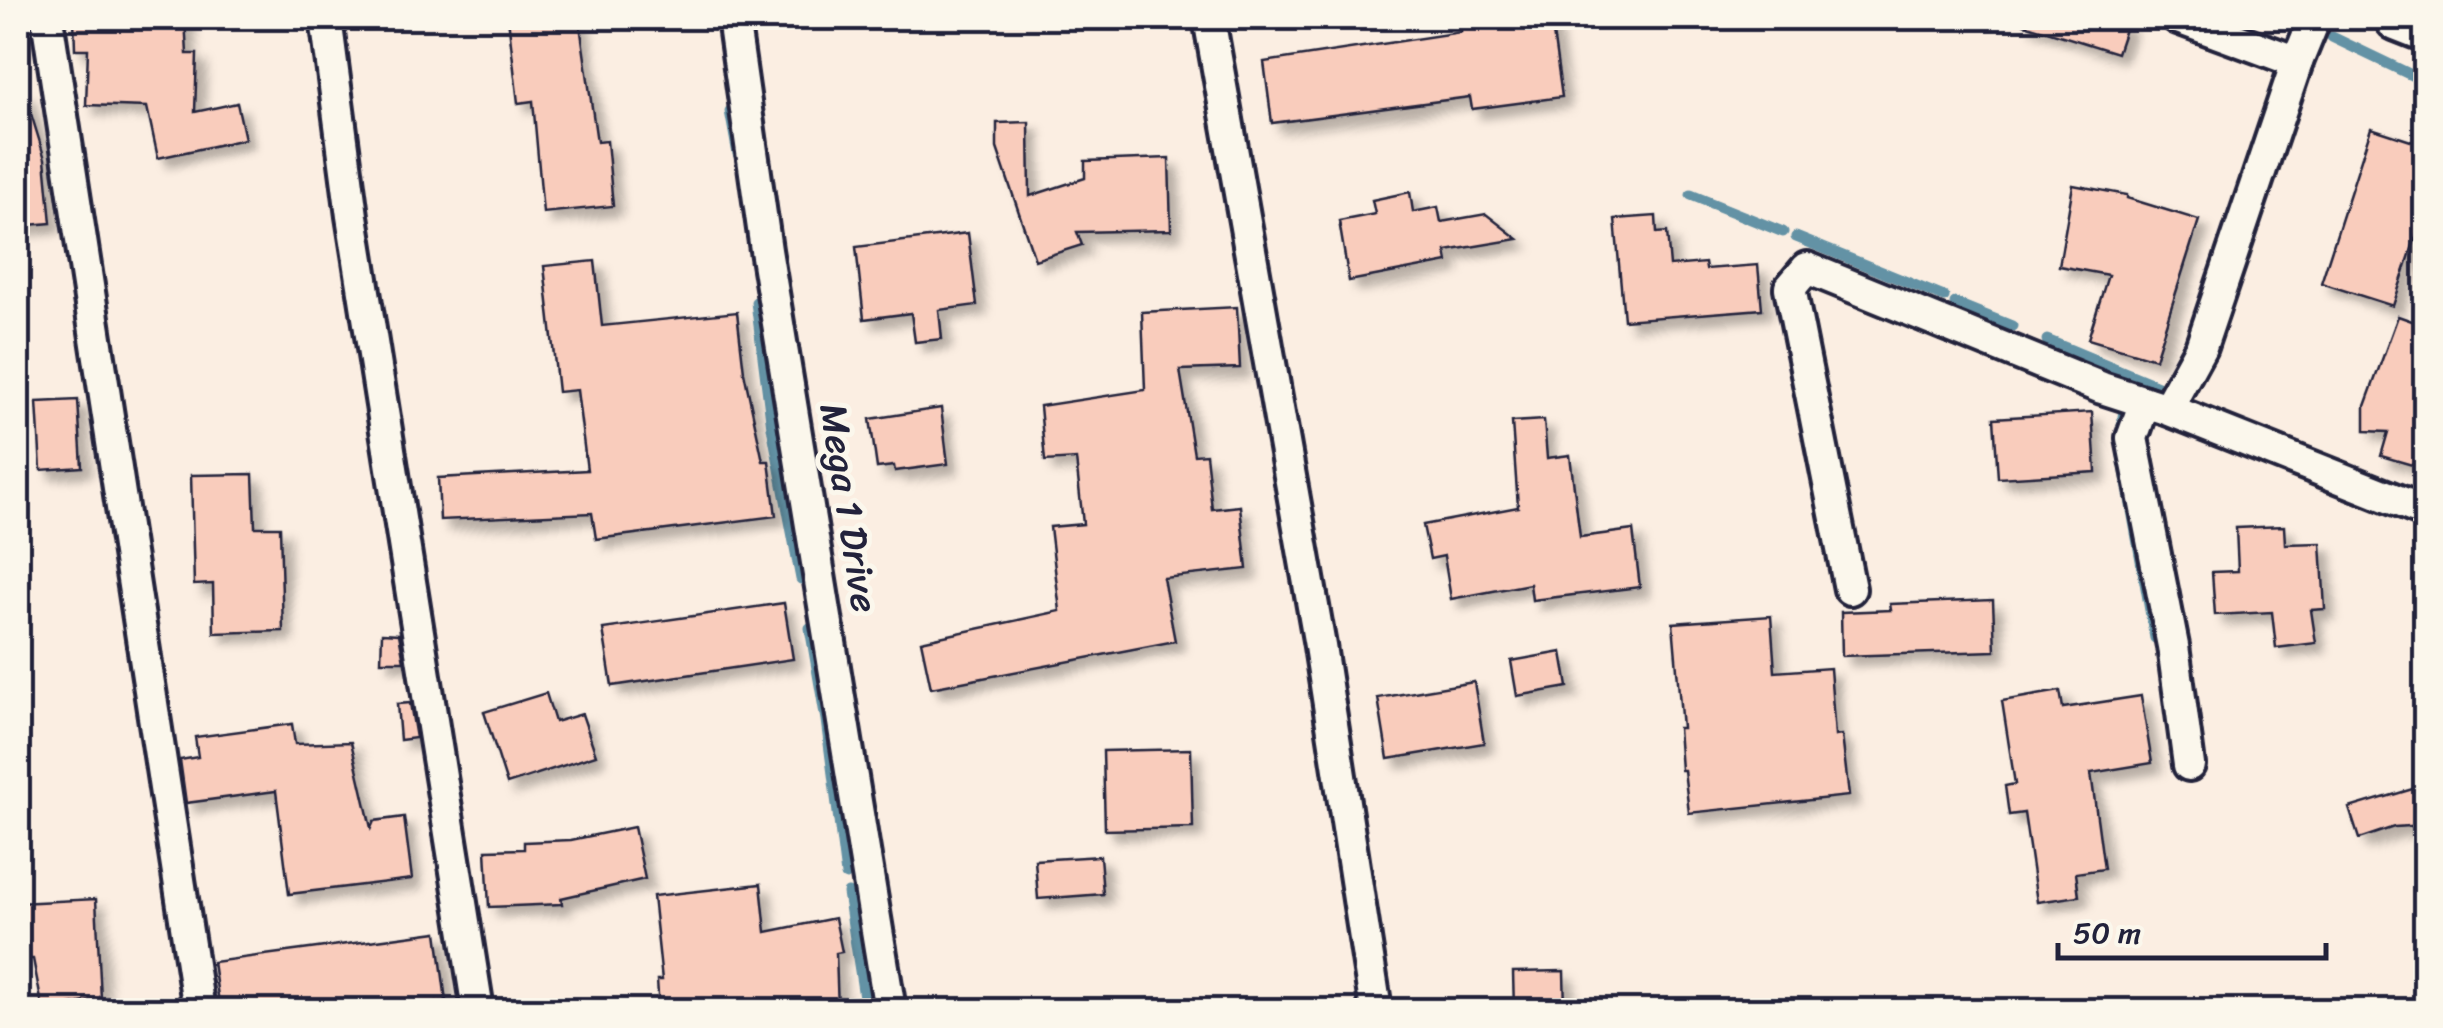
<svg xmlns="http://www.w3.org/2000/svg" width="2443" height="1028" viewBox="0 0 2443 1028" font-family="Sriracha,sans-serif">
<defs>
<filter id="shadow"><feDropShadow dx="9" dy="9" stdDeviation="5" flood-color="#0004"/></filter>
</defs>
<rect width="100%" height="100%" fill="#fbeee2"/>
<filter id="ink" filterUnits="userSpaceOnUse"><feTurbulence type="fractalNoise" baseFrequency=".01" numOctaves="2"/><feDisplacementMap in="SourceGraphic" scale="20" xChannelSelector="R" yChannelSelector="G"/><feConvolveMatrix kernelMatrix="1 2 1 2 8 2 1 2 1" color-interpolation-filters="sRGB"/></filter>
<g filter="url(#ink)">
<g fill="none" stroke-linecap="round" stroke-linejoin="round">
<g stroke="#6392a5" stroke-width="11">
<polyline points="2291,18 2295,19"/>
<polyline points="2332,37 2426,82"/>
<polyline points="730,111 738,154"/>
<polyline points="1691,195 1783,232"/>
<polyline points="1796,237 1944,297"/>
<polyline points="756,302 772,427 801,579"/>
<polyline points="1955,303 2012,326"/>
<polyline points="2047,340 2158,386"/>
<polyline points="2121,436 2124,408"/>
<polyline points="2122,455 2155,638"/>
<polyline points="810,628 826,720 846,875"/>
<polyline points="848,893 866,1010"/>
</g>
</g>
<g fill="#f9ccbc" stroke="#22223b" stroke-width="2.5" filter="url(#shadow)">
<polygon points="74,18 185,18 187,54 197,54 195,112 237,103 245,139 158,158 147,107 86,105 88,49 75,49"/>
<polygon points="508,18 579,18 597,142 607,141 613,206 543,213 533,101 518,103"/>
<polygon points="1459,18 1551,18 1562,97 1472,109 1470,97 1272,123 1264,62 1461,32"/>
<polygon points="2025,18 2108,18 2127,23 2117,53 2024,24"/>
<polygon points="24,91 45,159 51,223 18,226 18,92"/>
<polygon points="1029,122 1030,196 1085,178 1085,161 1169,158 1171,230 1077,232 1082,245 1035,260 997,148 997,123"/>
<polygon points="2371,128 2426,146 2426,206 2393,306 2321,283"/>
<polygon points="2073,185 2127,195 2127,198 2199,220 2155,359 2088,339 2108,275 2059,266"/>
<polygon points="1410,192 1413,212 1438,207 1441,222 1486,214 1518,239 1446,251 1448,262 1349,281 1339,221 1375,214 1372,200"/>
<polygon points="1656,216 1657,233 1667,232 1670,266 1705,263 1706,269 1758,265 1762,309 1624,320 1615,219"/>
<polygon points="968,233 977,305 939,310 942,339 915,342 911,313 864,319 856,247"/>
<polygon points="595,261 602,326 737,312 744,372 763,461 769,461 776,516 596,539 592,513 440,520 438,478 587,470 577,390 558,392 544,266"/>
<polygon points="1237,307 1240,368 1180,370 1194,455 1206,454 1212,509 1240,506 1247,569 1163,578 1175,641 931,688 921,641 1060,611 1050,527 1083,524 1076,459 1045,461 1040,406 1145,390 1142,312"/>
<polygon points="2398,316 2426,326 2426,469 2381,456 2388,432 2365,431 2365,406"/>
<polygon points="78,400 82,467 41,470 37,402"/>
<polygon points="941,408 948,464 895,471 894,466 877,468 870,419"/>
<polygon points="2092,412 2096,472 1998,478 1994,418"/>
<polygon points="1544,420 1547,458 1570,455 1580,537 1633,530 1640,587 1532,600 1530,584 1451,599 1444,556 1430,559 1423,525 1518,507 1512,422"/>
<polygon points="253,474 255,527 280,527 283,631 214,633 213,584 194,585 191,475"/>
<polygon points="2284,526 2285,544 2321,543 2325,609 2311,610 2316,643 2276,648 2272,612 2215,615 2212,572 2238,571 2236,528"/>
<polygon points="1993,600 1995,651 1842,656 1841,612 1891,610 1890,604"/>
<polygon points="784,603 793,659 612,686 603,629"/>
<polygon points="1771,616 1775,672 1830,668 1835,736 1842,735 1849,796 1689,813 1684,770 1681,770 1678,728 1682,728 1673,623"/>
<polygon points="382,633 399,634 404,661 381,661"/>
<polygon points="1562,652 1568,687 1517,696 1511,661"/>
<polygon points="1474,682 1484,743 1388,759 1378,698"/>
<polygon points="2060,691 2063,708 2141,696 2152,763 2091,773 2104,869 2076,873 2079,896 2037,902 2024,813 2009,815 2005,786 2015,784 2002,701"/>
<polygon points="546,693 555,722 582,714 596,755 507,784 484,712"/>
<polygon points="410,703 416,738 400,740 397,704"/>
<polygon points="292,724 295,744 351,742 371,828 374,821 404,817 412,879 289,894 276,791 186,803 180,760 198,757 195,737"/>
<polygon points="1191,749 1193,828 1105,830 1103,751"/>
<polygon points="2426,785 2426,825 2394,827 2359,839 2349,808"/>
<polygon points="634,827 645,879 561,898 562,904 489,907 486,850 524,849 524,842 571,840"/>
<polygon points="1100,856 1103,894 1038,899 1035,860"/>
<polygon points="761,884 766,932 835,918 842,952 836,953 838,1010 659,1010 657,980 662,980 653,896"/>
<polygon points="96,899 101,999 43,1010 33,959 29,959 28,943 18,946 18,903"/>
<polygon points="437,932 446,1001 374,1010 220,1010 213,962"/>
<polygon points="1564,971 1565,1010 1514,1010 1513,972"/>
</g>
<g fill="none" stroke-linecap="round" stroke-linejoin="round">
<defs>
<g id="minor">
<polyline points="47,18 199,1010"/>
<polyline points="326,18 352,216 478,1010"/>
<polyline points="733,18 766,250 890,1010"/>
<polyline points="1209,18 1320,646 1376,1010"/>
<polyline points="2178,18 2297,62"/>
<polyline points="2145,402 2132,438 2173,646 2189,765"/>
<polyline points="2167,409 2426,512"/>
<polyline points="1850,589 1790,288 1807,268 2102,388 2167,409 2201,347 2297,62 2315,18"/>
</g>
<polyline id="primary" points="2398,18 2426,29"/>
</defs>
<use href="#minor" stroke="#22223b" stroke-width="38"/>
<use href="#primary" stroke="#22223b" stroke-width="52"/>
<use href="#minor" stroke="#fbf7ec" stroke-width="30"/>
<use href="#primary" stroke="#fbf7ec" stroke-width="45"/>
</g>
</g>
<g text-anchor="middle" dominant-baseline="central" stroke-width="10" stroke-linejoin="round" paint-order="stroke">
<g font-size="38" fill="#22223b" stroke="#fbf7ec">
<text transform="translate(849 508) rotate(81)">Mega 1 Drive</text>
</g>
</g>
<rect width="2443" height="1028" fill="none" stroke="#fbf7ec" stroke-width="60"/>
<rect x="30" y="30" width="2383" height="968" fill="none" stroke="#22223b" stroke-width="4" filter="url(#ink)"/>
<path d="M2058 943v15h268v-15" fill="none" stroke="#22223b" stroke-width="5"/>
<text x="2073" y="943" font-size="30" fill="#22223b" stroke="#fbf7ec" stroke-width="8" paint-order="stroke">50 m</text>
</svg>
